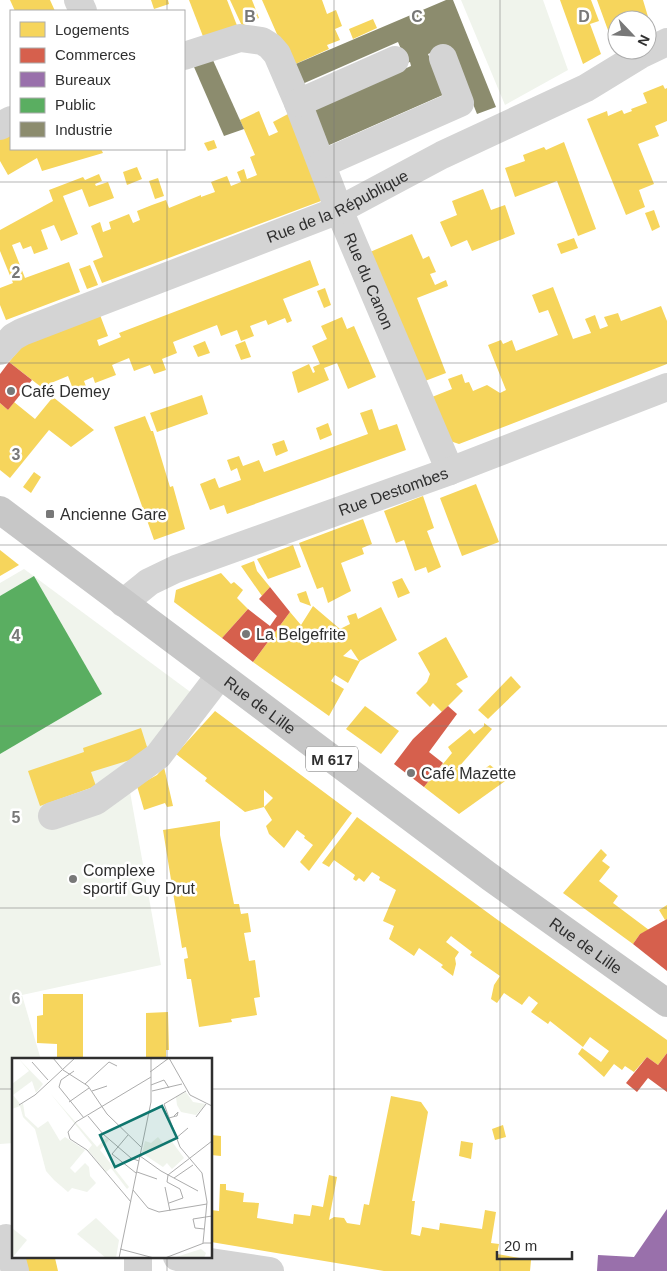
<svg xmlns="http://www.w3.org/2000/svg" width="667" height="1271" viewBox="0 0 667 1271" font-family="Arial,sans-serif">
<rect width="100%" height="100%" fill="#fff"/>
<g fill="#f0f4ec">
<polygon points="461,0 543,0 568,70 505,105"/>
<polygon points="24,569 208,705 130,792 161,965 22,995 41,1060 14,1060 14,1143 0,1144 0,583"/>
</g>
<g fill="#f6d55c" fill-rule="evenodd">
<polygon points="10,0 50,0 55,11 15,11"/>
<polygon points="151,0 168,0 169,4 154,9"/>
<polygon points="189,0 227,0 238,28 204,39"/>
<polygon points="230,0 252,0 259,18 242,26"/>
<polygon points="262,0 322,0 327,14 336,10 342,26 335,29 340,40 327,45 329,49 291,66"/>
<polygon points="560,0 591,0 599,21 590,24 601,54 583,64"/>
<polygon points="597,0 643,0 649,20 617,20 617,30 609,33"/>
<polygon points="373,19 377,28 353,39 349,29"/>
<polygon points="663,85 665,89 667,88 667,121 655,126 659,136 638,144 654,184 639,190 645,207 626,215 587,119 607,111 608,116 622,110 624,114 632,111 631,109 647,103 643,93"/>
<polygon points="259,111 269,136 278,132 273,122 288,114 325,193 321,201 102,283 93,261 103,257 91,226 100,222 103,232 111,229 109,222 129,214 133,223 140,220 137,211 152,205 166,200 169,208 201,195 201,197 215,192 211,182 227,176 231,186 241,182 237,172 244,169 247,179 257,175 250,157 255,155 240,120"/>
<polygon points="11,132 11,149 101,149 103,153 42,171 37,158 8,175 0,161 0,138"/>
<polygon points="214,140 217,148 208,151 204,143"/>
<polygon points="564,142 596,229 578,236 557,181 515,197 505,168 525,161 523,155 544,147 546,150"/>
<polygon points="137,167 142,179 127,185 123,172"/>
<polygon points="99,174 102,181 95,184 96,186 108,182 114,198 89,207 82,189 63,196 78,234 61,241 54,225 41,230 48,249 34,254 31,246 23,249 20,242 12,245 25,278 69,262 80,292 6,320 0,305 0,288 13,283 0,251 0,230 53,201 49,190 83,177 85,180"/>
<polygon points="158,178 164,196 155,199 149,181"/>
<polygon points="483,189 491,210 505,205 515,234 472,251 467,240 451,247 440,222 457,215 452,201"/>
<polygon points="654,210 660,227 652,231 645,213"/>
<polygon points="412,234 423,259 429,256 436,272 430,274 435,285 446,280 448,286 417,298 446,373 425,381 370,252"/>
<polygon points="574,238 578,248 561,254 557,244"/>
<polygon points="310,260 319,285 283,299 292,321 287,323 285,318 268,325 266,320 250,326 254,336 241,341 237,330 221,336 217,325 173,342 177,353 162,359 166,370 154,374 150,365 134,371 129,358 112,365 116,375 95,383 93,377 84,381 88,392 76,397 68,376 51,383 45,390 9,362 25,343 100,315 108,336 97,340 99,346 121,337 119,333"/>
<polygon points="90,265 98,285 87,289 79,269"/>
<polygon points="553,287 573,339 591,333 585,319 595,315 600,329 608,326 604,317 618,313 621,321 661,306 667,321 667,364 459,444 450,441 432,397 452,389 448,379 462,374 465,383 469,382 473,391 487,385 500,393 506,390 488,345 501,340 503,344 512,340 516,351 558,335 548,310 539,313 532,295"/>
<polygon points="325,288 331,305 324,308 317,291"/>
<polygon points="342,317 347,329 354,326 376,377 348,389 337,363 324,368 329,380 298,393 292,372 309,364 313,373 315,372 313,367 320,364 312,346 327,339 321,326"/>
<polygon points="205,341 210,353 198,357 193,346"/>
<polygon points="245,341 251,357 241,360 235,345"/>
<polygon points="202,395 208,414 157,432 150,413"/>
<polygon points="53,397 94,430 71,447 49,430 10,478 0,470 0,403 8,410 14,402 35,419"/>
<polygon points="372,409 379,430 397,424 406,450 227,514 224,505 210,510 200,484 215,478 219,488 241,480 237,468 231,471 227,460 239,456 243,466 259,460 264,472 368,434 360,413"/>
<polygon points="145,416 151,431 153,431 170,487 173,486 185,529 154,540 114,427"/>
<polygon points="328,423 332,435 320,440 316,428"/>
<polygon points="284,440 288,451 276,456 272,444"/>
<polygon points="34,472 41,477 31,493 23,487"/>
<polygon points="476,484 499,542 462,556 440,498"/>
<polygon points="423,496 434,528 427,531 441,567 428,573 426,567 415,571 404,540 396,543 384,511"/>
<polygon points="363,519 372,544 362,548 364,554 341,563 351,591 328,603 323,587 317,589 299,543"/>
<polygon points="293,545 301,567 268,579 257,559"/>
<polygon points="0,550 19,565 0,576"/>
<polygon points="254,561 257,571 270,587 262,596 241,566"/>
<polygon points="221,573 231,584 234,582 243,590 237,598 248,609 222,638 174,602 176,590"/>
<polygon points="402,578 410,593 398,598 392,582"/>
<polygon points="306,591 311,606 300,602 297,594"/>
<path d="M313,606L340,629L350,624L347,616L356,613L358,619L381,607L397,640L360,661L348,683L335,675L331,681L344,689L329,716L253,662L290,612L301,625ZM351,649L359,661L343,656Z"/>
<polygon points="446,637 468,677 456,684 463,691 442,712 433,703 430,707 416,693 427,682 430,674 418,653"/>
<polygon points="511,676 521,687 488,719 478,710"/>
<polygon points="365,706 399,731 381,754 346,729"/>
<path d="M215,711L352,813L309,871L300,862L313,845L304,838L305,836L297,830L284,848L269,834L266,826L272,820L264,807L245,812L205,781L207,778L176,754ZM264,790L273,798L264,807Z"/>
<polygon points="484,723 492,729 457,769 470,779 490,765 508,779 459,814 424,787 452,753 448,747 470,729 474,734 484,726"/>
<polygon points="141,728 148,750 143,756 91,772 96,786 40,806 28,771 84,752 83,748"/>
<polygon points="164,767 173,806 167,807 165,803 144,810 137,786 157,775"/>
<polygon points="357,817 495,918 667,1040 667,1053 658,1065 647,1057 634,1072 625,1066 622,1070 614,1064 604,1077 578,1054 582,1048 601,1062 609,1051 590,1037 583,1047 550,1021 548,1024 531,1012 538,1003 529,996 522,1005 504,993 497,1003 491,999 494,985 500,976 470,955 472,952 451,936 446,942 459,952 455,958 456,964 453,976 441,967 443,965 419,948 414,956 389,939 394,926 383,921 396,890 379,880 380,877 372,872 364,882 359,878 356,881 353,879 355,875 334,860 329,867 322,863"/>
<polygon points="220,821 220,835 234,904 239,904 241,914 248,913 251,932 244,933 249,961 255,960 260,997 254,998 257,1015 231,1019 232,1022 199,1027 191,979 187,979 184,959 188,958 186,947 182,948 163,830"/>
<polygon points="601,849 607,855 602,861 610,867 599,881 618,896 613,903 649,930 640,934 633,944 563,893"/>
<polygon points="667,905 667,919 665,920 659,910"/>
<polygon points="43,994 83,994 83,1060 57,1060 57,1044 37,1043 37,1016 43,1015"/>
<polygon points="168,1012 169,1050 166,1050 166,1060 146,1060 146,1013"/>
<polygon points="391,1096 421,1102 428,1112 412,1201 415,1201 411,1234 420,1236 422,1227 439,1230 440,1223 482,1229 485,1210 496,1212 491,1243 499,1244 497,1254 531,1260 530,1271 384,1271 211,1242 211,1210 219,1211 220,1184 226,1184 226,1190 244,1193 243,1202 259,1203 257,1218 293,1224 294,1214 310,1216 312,1205 323,1207 329,1175 337,1177 329,1220 334,1217 344,1218 347,1223 360,1225 364,1204 369,1205"/>
<polygon points="503,1125 506,1137 495,1140 492,1129"/>
<polygon points="211,1135 221,1136 221,1156 211,1155"/>
<polygon points="461,1141 473,1143 471,1159 459,1156"/>
<polygon points="16,1258 55,1258 58,1271 20,1271"/>
</g>
<g fill="#d6604d">
<polygon points="9,362 32,380 8,410 0,403 0,374"/>
<polygon points="270,587 290,612 253,662 222,638 248,609 270,626 277,616 259,599"/>
<polygon points="448,706 457,714 429,752 443,763 424,787 394,764 413,739"/>
<polygon points="667,919 667,971 633,944 640,934"/>
<polygon points="667,1053 667,1092 648,1078 637,1092 626,1083 647,1057 658,1065"/>
</g>
<polygon fill="#9970ab" points="667,1209 667,1271 597,1271 598,1255 634,1257"/>
<polygon fill="#5aae61" points="34,576 102,694 0,754 0,596"/>
<g fill="#8c8c6e">
<polygon points="446,0 453,0 496,107 477,114 450,46 428,54 445,94 327,146 311,110 411,66 410,62 407,63 398,42 300,85 291,66"/>
<polygon points="212,58 244,129 224,136 194,67"/>
</g>
<g fill="none" stroke-linecap="round" stroke-linejoin="round">
<g stroke="#d4d4d4" stroke-width="28">
<polyline points="78,0 83,11"/>
<path id="s1" d="M184,56L240,38L262,41L270,46L277,54L298,103L339,210L450,471"/>
<polyline points="298,103 395,60"/>
<polyline points="0,126 11,120"/>
<polyline points="322,164 460,103 443,58"/>
<path id="s2" d="M0,351L13,337L22,332L339,210L442,155L586,88L640,55L667,42"/>
<path id="s3" d="M123,603L149,582L176,569L450,471L667,387"/>
<polyline points="52,816 96,801 158,756 220,675"/>
<polyline points="6,1238 15,1271"/>
<polyline points="177,1257 270,1271"/>
<polyline points="138,1271 138,1257"/>
</g>
<path stroke="#c7c7c7" stroke-width="28" id="s4" d="M0,510L490,877L667,1003"/>
</g>
<path fill="none" stroke="#787878" stroke-width="1" stroke-opacity="0.55" d="M167,0V11M334,0V1271M500,0V1271M167,149V1060M0,182H667M0,363H667M0,545H667M0,726H667M0,908H667M0,1089H14M211,1089H667M167,1257V1271"/>
<g fill="#787878" stroke="#fff" stroke-width="2">
<circle cx="11" cy="391" r="5"/>
<rect x="45" y="509" width="10" height="10" rx="2.5"/>
<circle cx="246" cy="634" r="5"/>
<circle cx="411" cy="773" r="5"/>
<circle cx="73" cy="879" r="5"/>
</g>
<g text-anchor="middle" dominant-baseline="central" stroke-width="5" stroke-linejoin="round" paint-order="stroke">
<rect fill="#fff" stroke="#6d6d6d" stroke-width="1" x="306" y="746.5" width="52" height="25" rx="4"/>
<g font-size="15" font-weight="bold" fill="#2f2f2f">
<text x="332" y="759">M 617</text>
</g>
<g font-size="16" fill="#2f2f2f" stroke="#fff">
<text stroke="none"><textPath href="#s2" startOffset="369">Rue de la République</textPath></text>
<text stroke="none"><textPath href="#s1" startOffset="346">Rue du Canon</textPath></text>
<text stroke="none"><textPath href="#s3" startOffset="294">Rue Destombes</textPath></text>
<text stroke="none"><textPath href="#s4" startOffset="325">Rue de Lille</textPath></text>
<text stroke="none"><textPath href="#s4" startOffset="730">Rue de Lille</textPath></text>
</g>
<g font-size="16" fill="#2f2f2f" stroke="#fff" text-anchor="start">
<text x="21" y="391">Café Demey</text>
<text x="60" y="514">Ancienne Gare</text>
<text x="256" y="634">La Belgefrite</text>
<text x="421" y="773">Café Mazette</text>
<text x="83" y="870">Complexe<tspan x="83" dy="18">sportif Guy Drut</tspan></text>
</g>
</g>
<g transform="translate(12 1058)">
<rect width="200" height="200" fill="#fff"/>
<path d="M6,0L31,26L24,35L20,23L1,37L9,47L11,45L13,58L26,70L36,63L48,83L53,79L73,92L58,110L63,115L73,105L77,109L78,118L84,125L75,134L60,130L56,134L42,122L34,113L23,71L11,59L8,48L0,51V26L17,13ZM174,34L181,44L194,46L184,57L169,54L165,47L164,39ZM38,35L85,89L94,80L97,82L88,92L117,129L115,131L99,110L94,114L76,92L80,87ZM146,79L151,85L158,81L172,100L160,111L155,105L151,109L130,95L133,83L139,85ZM84,160L107,182L104,200H94L65,176ZM0,170L15,182L0,200ZM189,191L194,195L192,200H161Z" fill="#f0f4ec"/>
<path fill="none" stroke="#acacac" stroke-width="1" d="M41,0L51,12L76,28L95,56L129,89M157,0L178,37L200,48M20,4L36,22M62,13L49,22L47,29L72,60M138,14L157,0M73,26L97,4L105,8M139,27L152,22L157,30M80,33L95,28M140,33L170,26M57,44L77,30M152,46L168,89L190,115L195,144L191,185M152,46L174,33M7,47L23,37L63,0M76,58L91,76L119,100L127,103M184,59L194,46M157,60L164,58H165L166,54L162,58M116,77L100,96L124,115M163,81L176,70M128,98L149,113L186,133M125,114L145,121M162,120L181,107M153,129L158,153M121,132L136,150L147,154L195,146M119,144L75,92L58,81L56,74L64,64L139,19M157,145L171,140L168,131L155,124L156,117L200,83M192,171L183,170L181,161L200,158M108,191L142,200M107,200L139,44V0M153,200L192,185H199"/>
<path fill="#0f766e" fill-opacity="0.15" stroke="#0f766e" stroke-width="2.5" d="M150,48L165,80L103,109L88,77Z"/>
<rect width="200" height="200" fill="none" stroke="#2f2f2f" stroke-width="2.5"/>
</g>
<g font-size="16" text-anchor="middle" font-weight="bold" fill="#787878" stroke="#fff" stroke-width="5" stroke-linejoin="round" paint-order="stroke">
<text x="250" y="22">B</text>
<text x="417" y="22">C</text>
<text x="584" y="22">D</text>
<text x="16" y="278">2</text>
<text x="16" y="460">3</text>
<text x="16" y="641">4</text>
<text x="16" y="823">5</text>
<text x="16" y="1004">6</text>
</g>
<rect x="10" y="10" width="175" height="140" fill="#ffffff" stroke="#acacac"/>
<rect x="20" y="22" width="25" height="15" fill="#f6d55c" stroke="#acacac"/>
<text x="55" y="35" font-size="15" fill="#2f2f2f">Logements</text>
<rect x="20" y="48" width="25" height="15" fill="#d6604d" stroke="#acacac"/>
<text x="55" y="60" font-size="15" fill="#2f2f2f">Commerces</text>
<rect x="20" y="72" width="25" height="15" fill="#9970ab" stroke="#acacac"/>
<text x="55" y="85" font-size="15" fill="#2f2f2f">Bureaux</text>
<rect x="20" y="98" width="25" height="15" fill="#5aae61" stroke="#acacac"/>
<text x="55" y="110" font-size="15" fill="#2f2f2f">Public</text>
<rect x="20" y="122" width="25" height="15" fill="#8c8c6e" stroke="#acacac"/>
<text x="55" y="135" font-size="15" fill="#2f2f2f">Industrie</text>
<g transform="translate(632 35) rotate(115)"><circle r="24" fill="#ffffff" stroke="#acacac"/>
<path d="M0-4L9 19L0 12L-9 19Z" fill="#787878"/>
<text y="-8" font-size="14" font-weight="bold" text-anchor="middle" fill="#2f2f2f">N</text>
</g>
<path d="M497 1251v8h75v-8" fill="none" stroke="#2f2f2f" stroke-width="2.5"/>
<text x="504" y="1251" font-size="15" fill="#2f2f2f" stroke="#ffffff" stroke-width="4" paint-order="stroke">20 m</text>
</svg>
